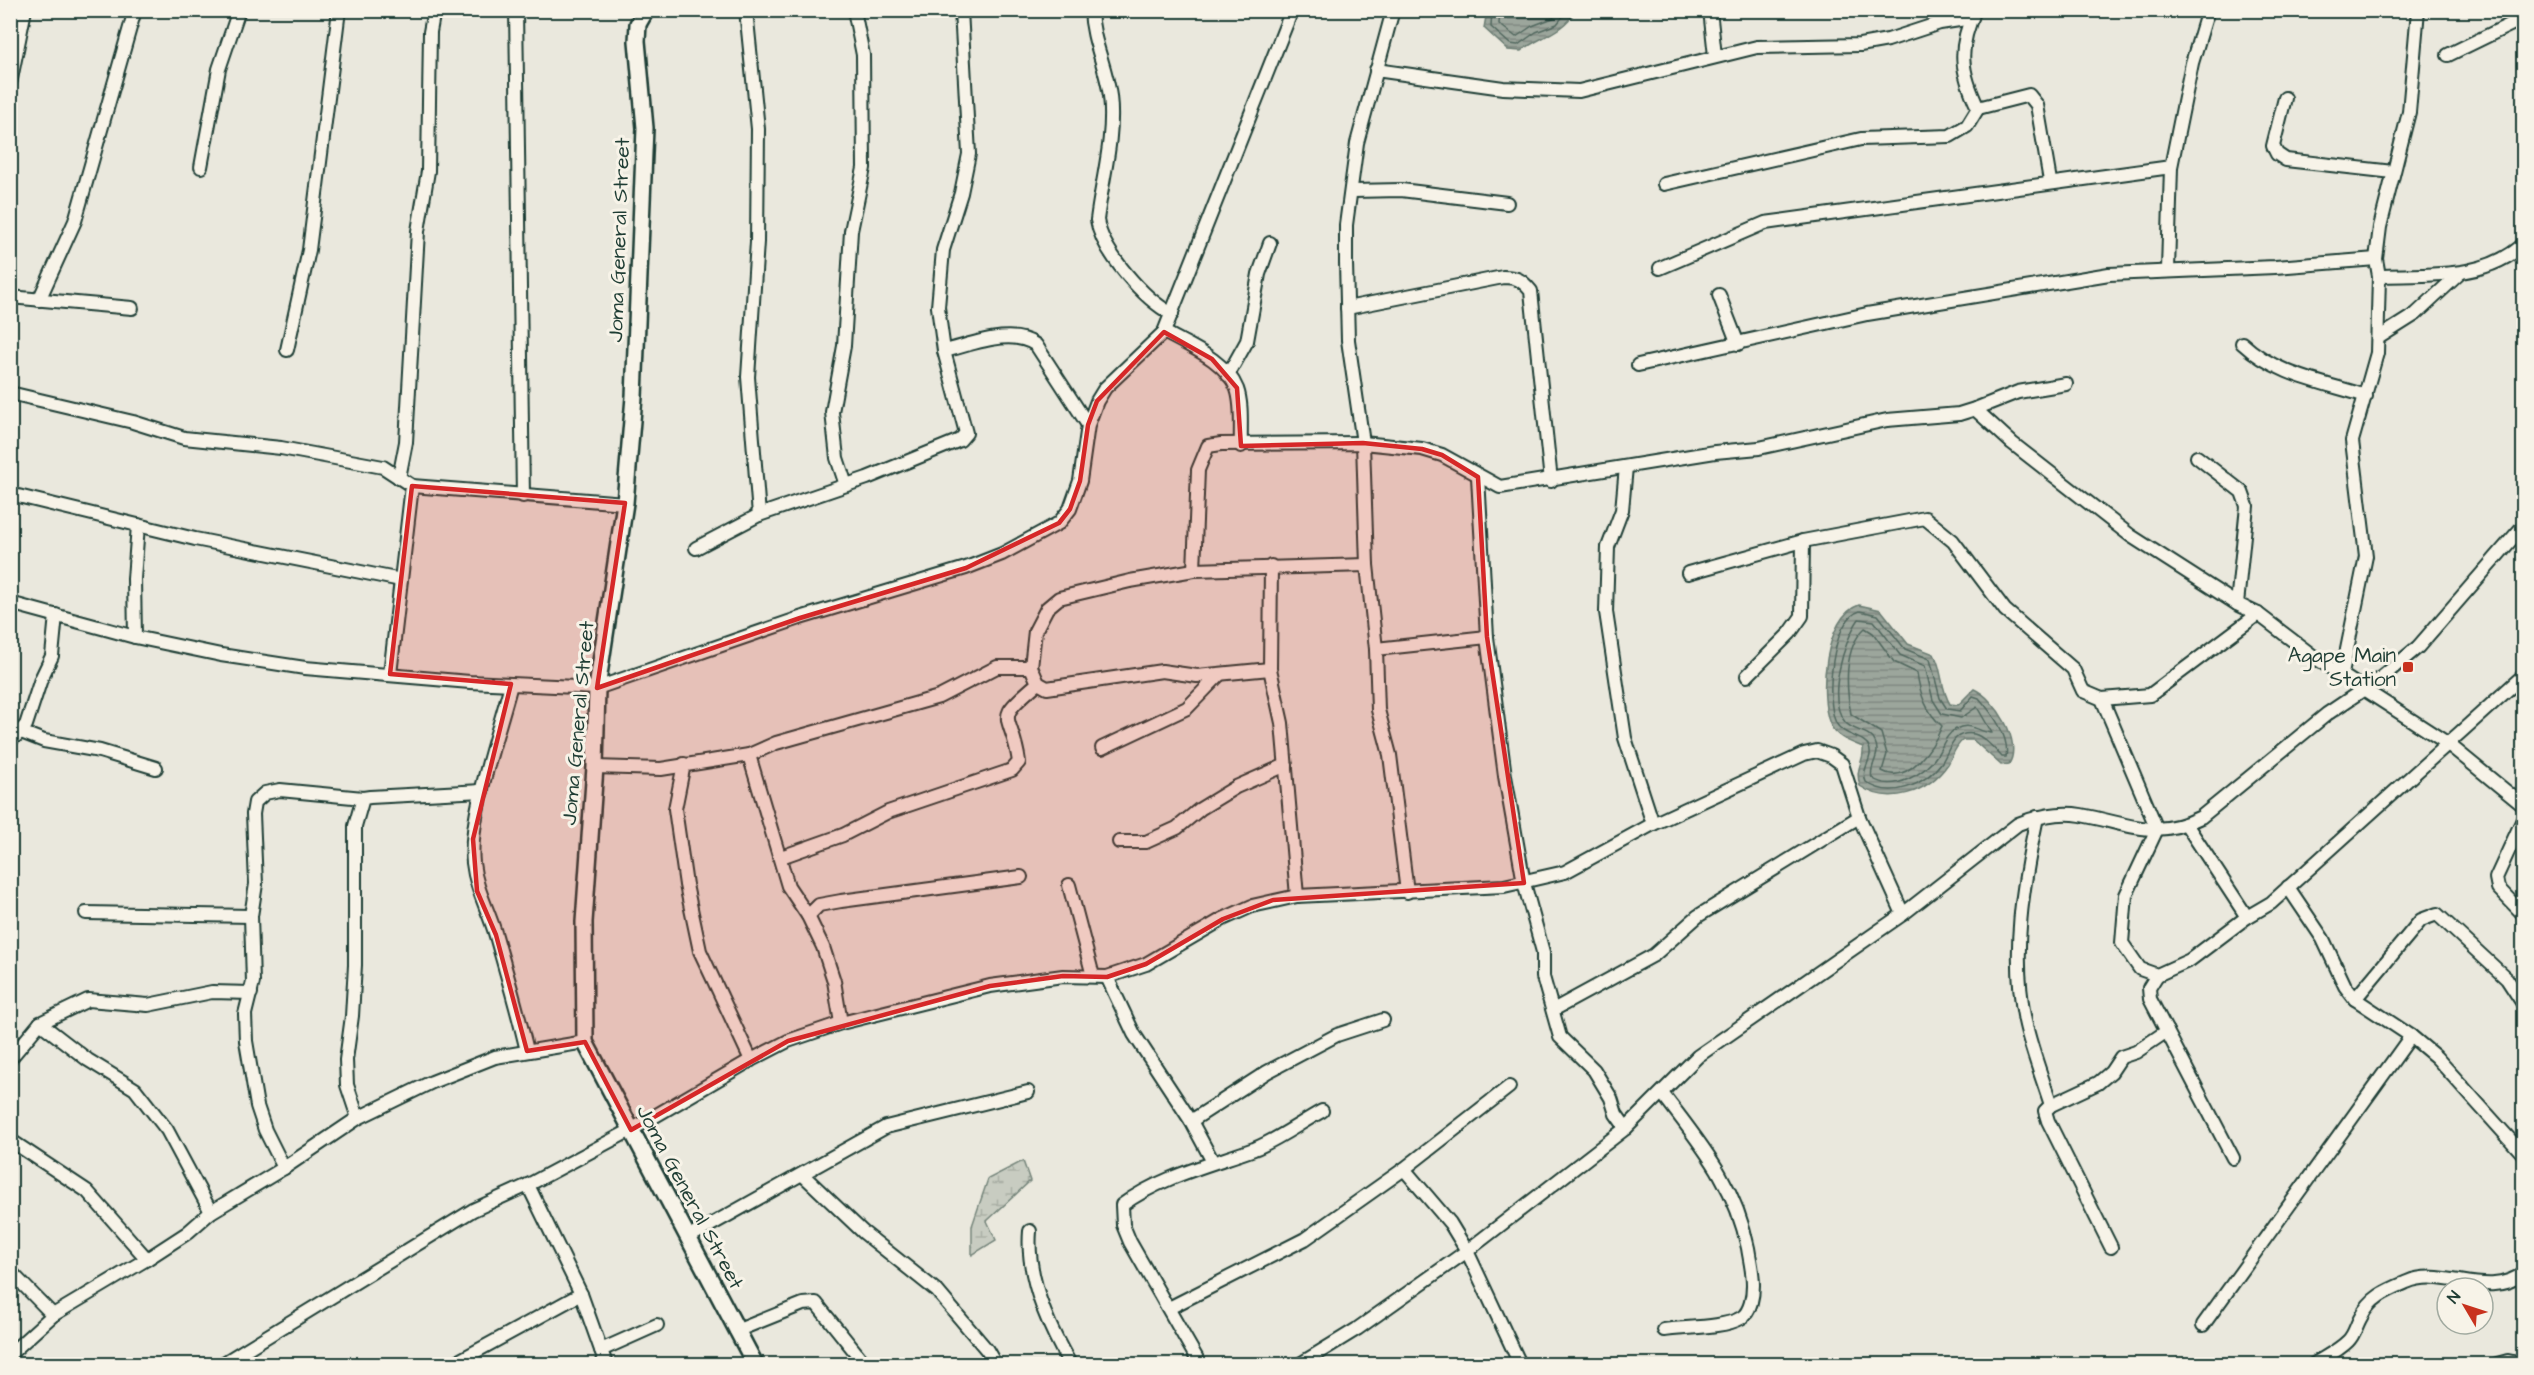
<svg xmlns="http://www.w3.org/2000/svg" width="2534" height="1375" viewBox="0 0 2534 1375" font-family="'Architects Daughter',sans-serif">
<defs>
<pattern id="wetland-marsh" width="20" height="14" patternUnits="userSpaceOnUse" patternTransform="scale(1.5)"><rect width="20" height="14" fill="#c8ccc1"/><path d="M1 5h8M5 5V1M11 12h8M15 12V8" fill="none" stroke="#abb0a6"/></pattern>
<pattern id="water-rules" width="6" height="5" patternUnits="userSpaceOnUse" patternTransform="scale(1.5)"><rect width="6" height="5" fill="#9ca69c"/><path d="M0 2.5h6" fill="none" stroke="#7f8880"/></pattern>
</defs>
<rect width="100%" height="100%" fill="#eae8dd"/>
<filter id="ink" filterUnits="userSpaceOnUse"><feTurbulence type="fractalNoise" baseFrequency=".0167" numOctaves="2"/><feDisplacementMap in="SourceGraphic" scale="12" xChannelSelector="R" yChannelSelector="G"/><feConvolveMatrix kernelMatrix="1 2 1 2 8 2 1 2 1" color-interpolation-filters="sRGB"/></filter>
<g filter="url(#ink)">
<polygon fill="url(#wetland-marsh)" stroke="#74847a" stroke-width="1.5" points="1023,1161 1030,1181 987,1221 996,1240 972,1255 972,1226 988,1179"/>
<g fill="url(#water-rules)" stroke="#6a7c72" stroke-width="1.5">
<path d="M1487,11V10L1575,11C1564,32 1539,37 1521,51L1508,50L1484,28Z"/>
<path d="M1859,605L1881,610L1908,644L1934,654C1943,670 1940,688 1950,704L1958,705L1974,689C1995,698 2023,742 2009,764L2001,765L1973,740H1963C1955,746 1953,756 1948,764C1928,793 1889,806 1860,786C1854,767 1865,762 1863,747C1851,742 1836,738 1830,724C1818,695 1825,616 1859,605Z"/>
</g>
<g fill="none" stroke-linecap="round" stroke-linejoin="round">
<g stroke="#51675e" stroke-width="1.5">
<polyline points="1492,10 1491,27 1510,44 1518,45 1536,32 1557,24 1568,10"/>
<polyline points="1500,10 1499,24 1516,37 1532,26 1553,18 1559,10"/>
<path d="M1860,611L1878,615L1905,649L1930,659L1940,698L1947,709L1960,711L1973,696L1979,698C1992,713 2010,736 2006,757H2002C1994,749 1985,737 1974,734C1968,733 1961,734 1956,738C1950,744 1947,754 1942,762C1925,785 1891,800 1866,782C1860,768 1874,760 1869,747C1866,737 1843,736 1836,723C1825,699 1831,619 1860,611Z"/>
<path d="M1859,619L1874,621L1900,655L1925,666L1933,700L1942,714L1961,718L1977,707L1992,733C1980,733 1970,721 1956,729C1946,734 1943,746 1937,755C1925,774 1893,793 1872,778C1868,766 1882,756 1875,742C1870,730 1853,732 1845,722C1826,699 1844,640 1859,619Z"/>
<path d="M1865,628L1873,633L1894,662L1917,673C1920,694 1926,712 1942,726C1934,746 1908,786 1882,771L1887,754L1881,733L1851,714C1846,688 1843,648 1865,628Z"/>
</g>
<defs>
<g id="minor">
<polyline points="516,10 523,496"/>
<polyline points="746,10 758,129 757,242 748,377 759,515"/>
<path d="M1091,10C1092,41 1106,66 1110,96C1115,136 1102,180 1097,220C1102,252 1144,299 1172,314"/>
<polyline points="1393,10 1357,143 1346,225 1346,263 1348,340 1363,443 1367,565 1376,649 1378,710 1390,755 1407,892"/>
<polyline points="1710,10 1715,56"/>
<polyline points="2448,55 2524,18"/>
<polyline points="1376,70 1503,88 1579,91 1757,47 1860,45 1888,40 1940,23 1972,18"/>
<polyline points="10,84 25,10"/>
<polyline points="2285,98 2273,146 2277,154 2286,160 2393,172"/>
<polyline points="1978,108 2029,95 2037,105 2050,181"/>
<polyline points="201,167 219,69 239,10"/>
<path d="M1664,184L1861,139L1950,136L1967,126L1978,108C1961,72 1957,49 1975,10"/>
<polyline points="1353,191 1401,190 1507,203"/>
<polyline points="1660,268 1765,223 2171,167"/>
<polyline points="2168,270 2171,167 2192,63 2208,10"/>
<path d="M2379,276C2428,274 2485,280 2524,244"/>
<polyline points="1719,295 1738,344"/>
<polyline points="10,297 132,308"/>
<polyline points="39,300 75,221 135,10"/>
<path d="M1347,308L1503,277C1517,277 1522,280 1531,291L1551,481"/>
<path d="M1164,332C1189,346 1226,360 1237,389C1243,406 1240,428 1241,446"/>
<polyline points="2378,338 2416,314 2460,273"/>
<path d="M2242,343C2276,375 2322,382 2366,396"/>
<polyline points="287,350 309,250 339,10"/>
<path d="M944,351C971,345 1011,327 1036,345L1088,425"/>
<polyline points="1638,365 1867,314 2109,274 2275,267 2376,259"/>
<polyline points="1228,375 1247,341 1259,274 1270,243"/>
<polyline points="10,393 133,422 184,438 281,448 383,467 412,486"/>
<polyline points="1975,409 2018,392 2066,384"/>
<polyline points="2197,457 2242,492 2247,506 2237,604"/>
<polyline points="1626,467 1622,510 1608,547 1606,612 1625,738 1653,824"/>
<polyline points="399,478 406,442 418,231 428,171 430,32 434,10"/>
<polyline points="846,485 837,458 832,412 844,346 851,231 864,168 863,55 854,10"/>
<polyline points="10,494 195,539 401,580"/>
<polyline points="696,548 759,515 867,478 960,440 966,433 944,351 938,307 943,250 961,193 969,154 961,10"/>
<polyline points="1271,566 1270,669 1282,723 1297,896"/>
<polyline points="1194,570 1198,470 1208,446 1221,444 1363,443 1422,449 1442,455 1500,487 1715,452 1759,448 1887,420 1959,414 1975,409 2012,443 2131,536 2237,604 2258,614 2317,659 2447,743 2524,806"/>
<polyline points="1688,573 1803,541 1925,518 1953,541 2005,610 2073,669 2083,691 2102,699 2157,829 2126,895 2122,943 2140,969 2157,975 2190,960 2247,917 2271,903 2524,675"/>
<polyline points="10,603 135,637 221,655 305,668 470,682 597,688 800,618 966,568 1002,554 1059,523 1070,509 1080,481 1088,425 1097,401 1105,388 1164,332 1292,10"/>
<polyline points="135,637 134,579 138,525"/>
<polyline points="1376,649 1487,637"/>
<polyline points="1031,667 1035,631 1047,608 1059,598 1130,581 1194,570 1367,565"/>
<polyline points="390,674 412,486 625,503"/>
<polyline points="2342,674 2366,556 2352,441 2377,353 2379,276 2376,259 2380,227 2409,112 2418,10"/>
<polyline points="1747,676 1790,633 1802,616 1803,541"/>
<path d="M511,684C499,731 468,817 473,863C476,890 489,911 496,936C507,975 518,1012 527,1051"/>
<polyline points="2102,699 2150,695 2258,614"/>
<polyline points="21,732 44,741 100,751 156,768"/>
<polyline points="10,738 16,736 26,725 41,679 52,656 56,615"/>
<polyline points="1102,748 1187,708 1220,674"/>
<polyline points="749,755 788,886 808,916 823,947 834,981 841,1023"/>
<polyline points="684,764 675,809 686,885 700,951 751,1060"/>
<polyline points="595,767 661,769 749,755 776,743 939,697 997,667 1031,667 1038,683 1047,688 1162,671 1197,676 1270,669"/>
<path d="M2037,817C2023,884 2011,953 2025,1021C2031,1049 2042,1077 2051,1105"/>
<polyline points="2524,817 2496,878 2498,888 2524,915"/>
<polyline points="2186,824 2247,917"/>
<polyline points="1119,842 1146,842 1177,828 1200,809 1236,787 1286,765"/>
<path d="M781,857L843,835L888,812L1012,770L1019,762C1012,711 990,723 1038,683"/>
<polyline points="1069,885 1093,976"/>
<polyline points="2288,887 2323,939 2345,986 2355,999 2411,1036 2436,1057 2524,1155"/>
<polyline points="86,913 251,916"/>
<polyline points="808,916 819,905 841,901 1021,877"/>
<polyline points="2157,975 2149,988 2150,999 2233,1158"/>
<polyline points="1107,977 1134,1034 1191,1121 1213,1162"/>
<polyline points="2355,999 2421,920 2437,914 2507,979 2524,1005"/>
<polyline points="1553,1010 1654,955 1698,916 1859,817"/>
<polyline points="40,1023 88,1060 135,1089 167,1130 211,1212"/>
<polyline points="10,1059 40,1023 88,1000 148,1005 212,992 251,993"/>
<path d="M1662,1093C1701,1145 1735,1183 1748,1248C1750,1261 1753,1272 1753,1285C1753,1295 1751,1312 1741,1318C1724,1328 1685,1327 1664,1330"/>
<polyline points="358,1118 347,1085 346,1060 352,1016 355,965 355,826 363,798 370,797 482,791"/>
<polyline points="1191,1121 1267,1072 1337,1035 1383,1020"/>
<path d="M1626,1128L1698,1056L1903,914L2018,824C2036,817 2060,811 2081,815C2128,823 2153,841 2201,817L2327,714L2382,677L2418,647L2524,525"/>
<polyline points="10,1140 87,1191 147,1259"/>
<polyline points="284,1168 265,1130 257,1106 246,1041 245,1014 253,982 251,916 256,884 253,814 255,802 265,793 280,790 363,798"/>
<polyline points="1404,1169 1450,1223 1467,1251 1520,1364"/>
<polyline points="803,1175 863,1232 937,1291 987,1350 995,1364"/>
<polyline points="528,1185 581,1294 606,1364"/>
<path d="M1030,1231C1026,1276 1048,1326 1070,1364"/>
<polyline points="689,1237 886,1127 1028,1092"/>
<polyline points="2111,1247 2048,1121 2045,1111 2051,1105 2098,1083 2111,1072 2121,1057 2136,1052 2167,1031"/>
<polyline points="10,1271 53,1315"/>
<polyline points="1169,1308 1305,1239 1404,1169 1509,1087"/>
<polyline points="2203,1325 2411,1036"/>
<polyline points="736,1331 803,1304 816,1303 865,1364"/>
<polyline points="601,1350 657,1325"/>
<polyline points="10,1354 53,1315 147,1259 187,1233 211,1212 284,1168 358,1118 432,1082 495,1057 585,1042"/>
<polyline points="222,1364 473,1210 528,1185 631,1130 751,1060 788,1041 841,1023 990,986 1063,976 1107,977 1146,964 1223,919 1252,906 1297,896 1504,886 1565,872 1653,824 1804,754 1817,751 1831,756 1842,764 1859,817 1903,914"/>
<polyline points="453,1364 581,1294"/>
<path d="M1200,1364L1130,1242L1123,1225L1122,1205C1160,1177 1210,1165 1254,1149C1277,1140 1300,1123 1322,1111"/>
<polyline points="1300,1364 1357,1329 1467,1251 1626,1128 1616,1114 1611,1098 1594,1070 1560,1037 1543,977 1543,952 1524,883 1505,776 1487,637 1478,477"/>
<path d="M2314,1364C2325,1357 2338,1351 2348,1341C2355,1334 2356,1325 2361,1317C2370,1297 2388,1290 2407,1282C2444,1266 2487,1301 2524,1273"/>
<polyline points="2497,1364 2508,1361 2522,1364"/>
</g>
<polyline id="tertiary" points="646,10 638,24 637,41 645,128 634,397 625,503 597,688 595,767 584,922 585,1042 755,1364"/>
</defs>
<use href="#minor" stroke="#1f3d34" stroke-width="16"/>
<use href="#tertiary" stroke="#1f3d34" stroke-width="20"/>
<use href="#minor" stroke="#f7f3e8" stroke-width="12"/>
<use href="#tertiary" stroke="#f7f3e8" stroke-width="15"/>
</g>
</g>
<path fill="#d62828" fill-opacity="0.2" stroke="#d62828" stroke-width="4.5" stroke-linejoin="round" d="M1164,332L1212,359L1237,388L1241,446L1363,443L1422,449L1442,455L1478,477L1487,637L1524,883L1273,900L1223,919L1146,964L1107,977L1063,976L990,986L788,1041L631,1130L585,1042L527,1051L496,935L477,891L473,839L511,684L390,674L412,486L625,503L597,688L800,618L966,568L1059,523L1070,509L1080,481L1088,425L1097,401Z"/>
<rect fill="#c8321e" stroke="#f7f3e8" stroke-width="2" x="2402" y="661" width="12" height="12" rx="3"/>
<g text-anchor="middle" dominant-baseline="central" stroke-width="6" stroke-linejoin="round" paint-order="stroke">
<g font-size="21" fill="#1f3d34" stroke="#f7f3e8">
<text transform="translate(619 240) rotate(-88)">Joma General Street</text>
<text transform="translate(578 723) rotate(-85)">Joma General Street</text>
<text transform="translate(690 1197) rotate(62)">Joma General Street</text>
</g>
<g font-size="21" fill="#1f3d34" stroke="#f7f3e8" text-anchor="end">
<text x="2396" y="655">Agape Main<tspan x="2396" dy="24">Station</tspan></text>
</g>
</g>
<rect width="2534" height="1375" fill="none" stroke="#f7f3e8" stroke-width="36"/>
<rect x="18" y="18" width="2498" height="1339" fill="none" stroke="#1f3d34" stroke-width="2" filter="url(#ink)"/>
<g transform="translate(2465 1306) rotate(309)"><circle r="28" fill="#f7f3e8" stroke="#a1aaa0" stroke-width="1.5"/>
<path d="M0-4.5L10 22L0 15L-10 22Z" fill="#c8321e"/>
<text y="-9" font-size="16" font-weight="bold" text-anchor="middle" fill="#1f3d34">N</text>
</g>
</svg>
